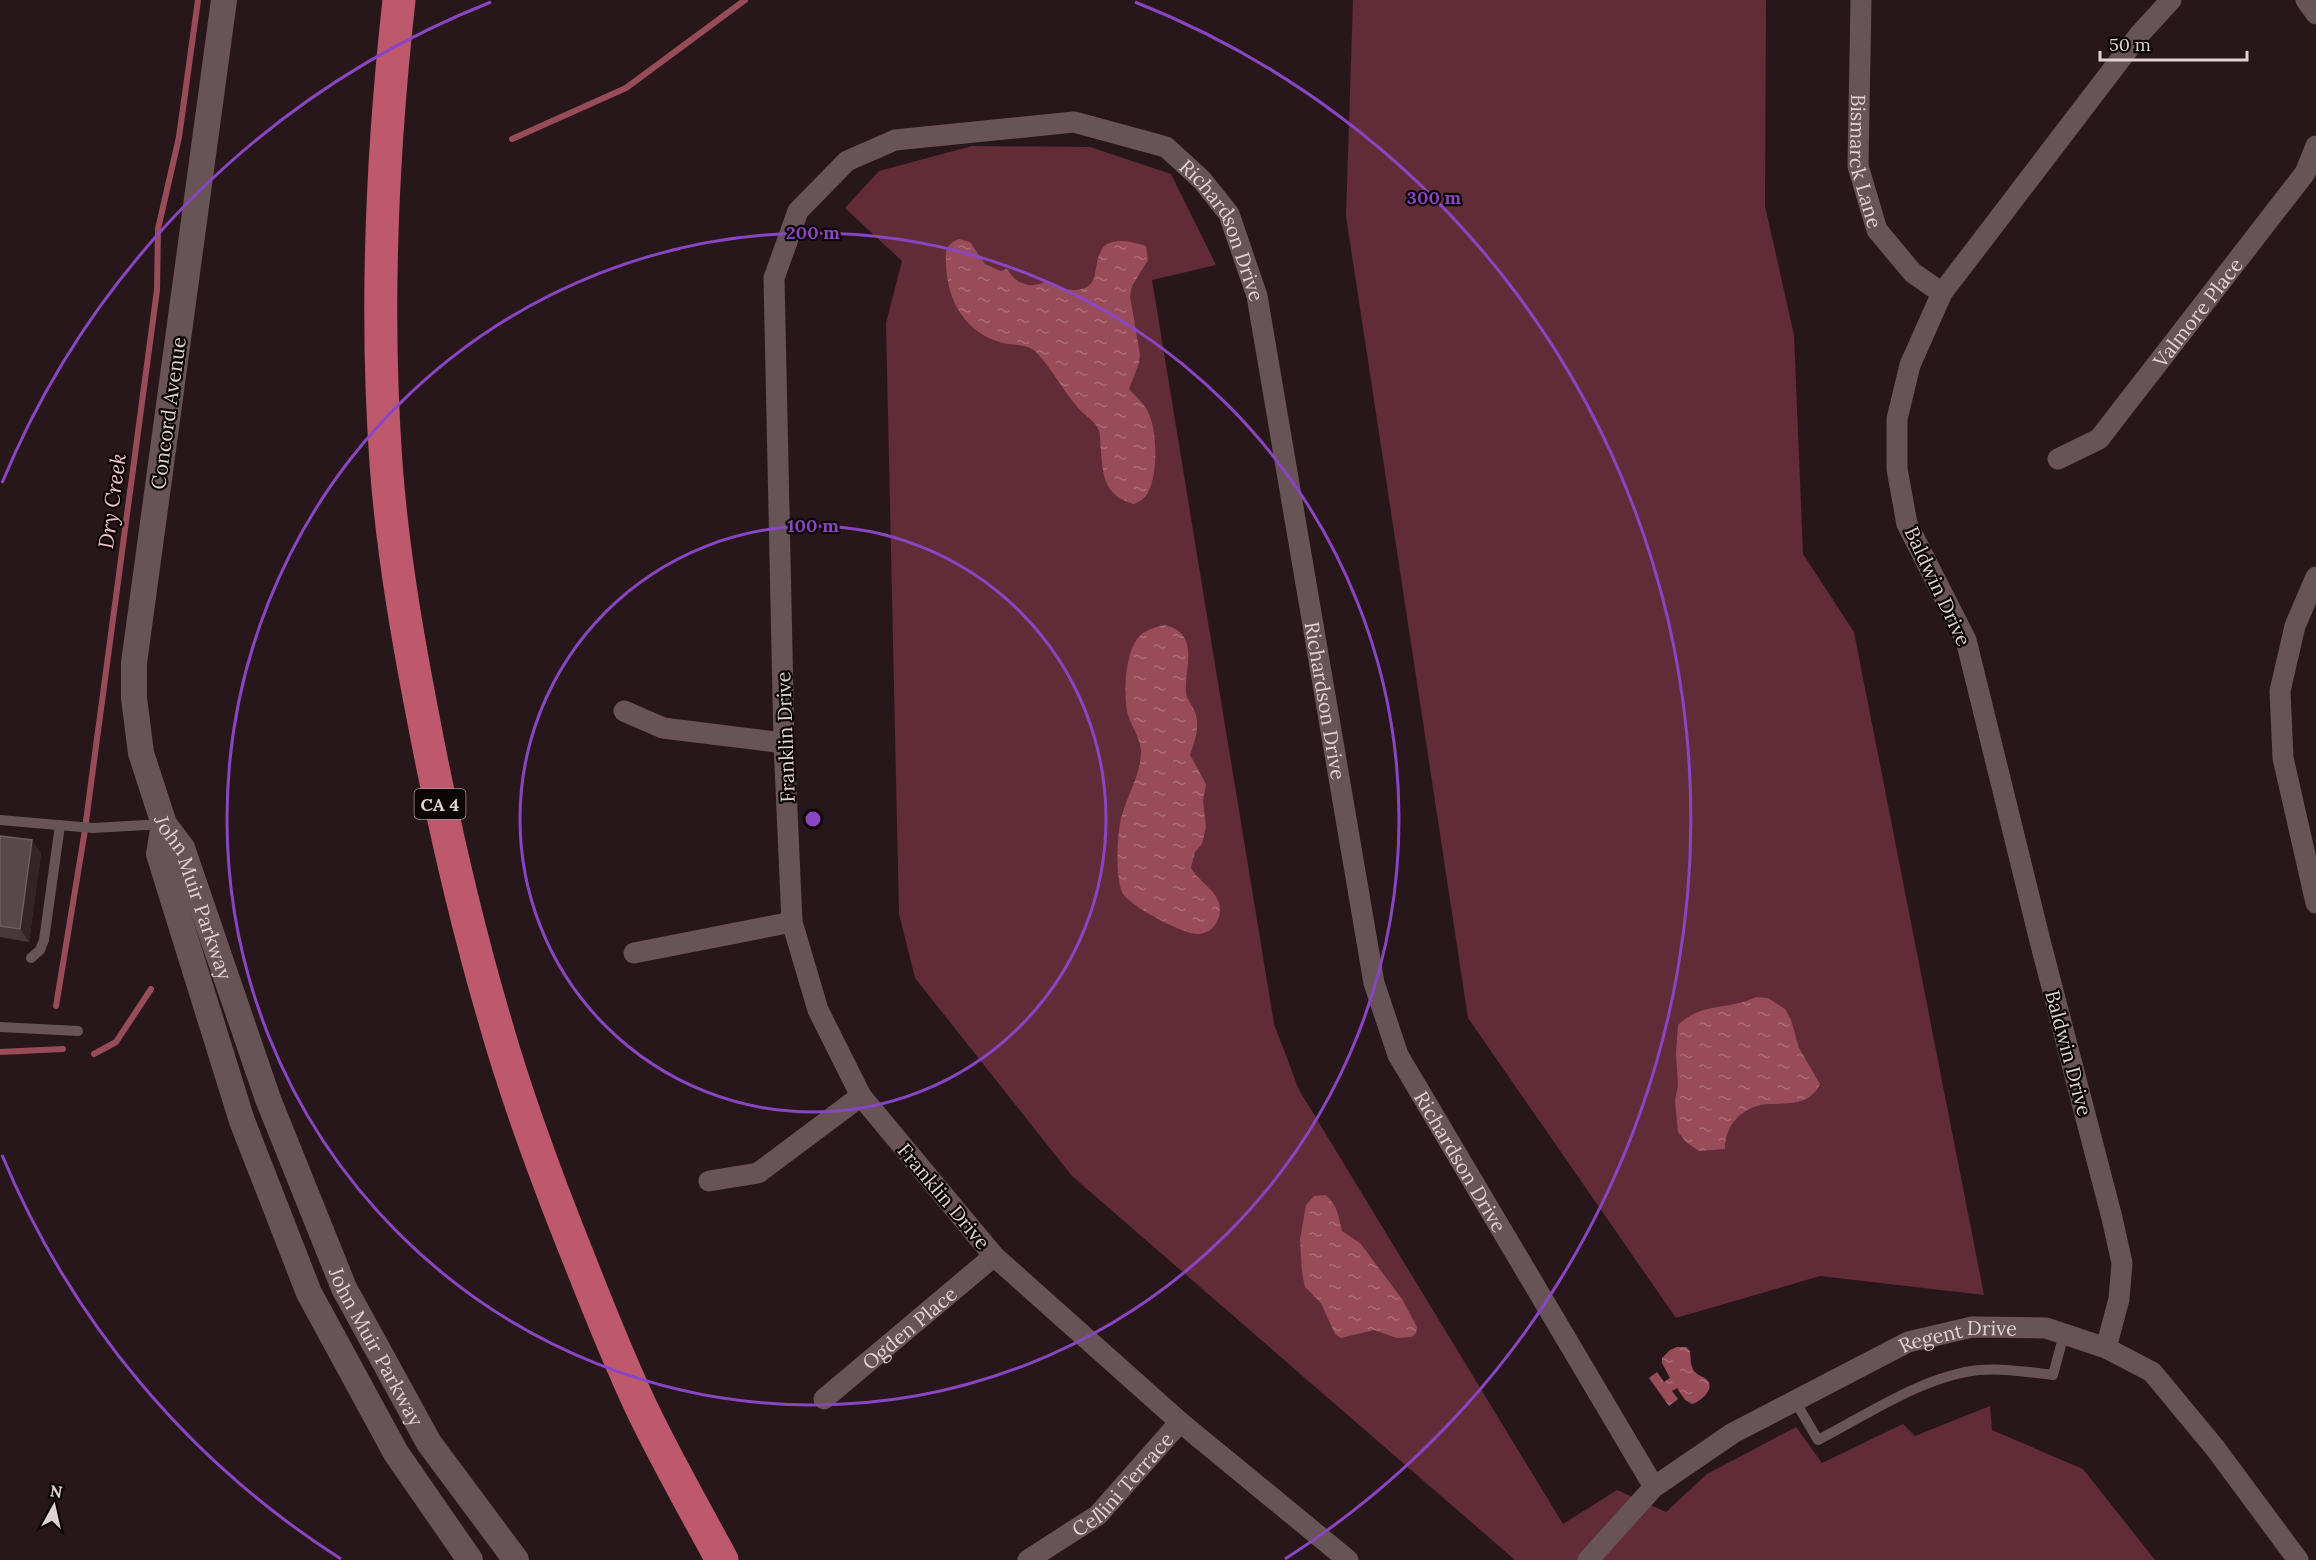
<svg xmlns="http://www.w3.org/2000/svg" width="2316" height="1560" viewBox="0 0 2316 1560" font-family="Lora,serif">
<defs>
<pattern id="water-ripples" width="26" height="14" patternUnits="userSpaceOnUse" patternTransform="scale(1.5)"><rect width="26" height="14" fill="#984c5a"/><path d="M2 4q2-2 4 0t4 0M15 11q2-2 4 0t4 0" fill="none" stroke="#ab6d78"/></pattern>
</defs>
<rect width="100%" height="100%" fill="#28171a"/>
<g fill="#612c37">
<polygon points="1353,0 1766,0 1765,206 1794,335 1803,554 1854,632 1984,1295 1820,1276 1676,1318 1468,1018 1346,216"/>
<polygon points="972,146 1090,147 1171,174 1216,265 1152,280 1274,1024 1299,1090 1563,1524 1617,1490 1666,1512 1707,1474 1796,1427 1822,1463 1903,1424 1915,1436 1990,1406 1992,1430 2083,1469 2155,1560 1515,1560 1072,1176 915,978 899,914 886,323 902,261 845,208 879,171"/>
</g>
<g fill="url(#water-ripples)">
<path d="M959,239L970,242L985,264L1001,271L1007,269C1017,285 1030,289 1047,281C1056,287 1062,289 1073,290C1103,290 1091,265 1102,249C1111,236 1134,242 1146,246L1148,260L1132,286L1130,296L1140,355L1139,363L1129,389C1135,396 1143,402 1147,410C1158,429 1159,480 1145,497C1142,500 1138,502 1134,504C1105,496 1103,478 1101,451C1100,444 1101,435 1098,428C1094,421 1085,415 1079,409C1063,391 1053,370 1037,353C1027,343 1016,346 1003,343C966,334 947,301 946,264C945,251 946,244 959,239Z"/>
<path d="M1165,625C1201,634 1184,668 1186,693C1187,700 1192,704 1194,710C1201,724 1195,741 1190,755L1206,784L1203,801L1206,827L1202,844L1195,852L1191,868C1198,881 1214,888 1219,903C1223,918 1213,935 1196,934C1182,933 1127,905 1122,892C1115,876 1117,831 1122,815C1128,794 1140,775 1141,754C1142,741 1132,727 1128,715C1123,696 1125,655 1137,639C1144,630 1154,627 1165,625Z"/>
<path d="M1756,997L1768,998L1785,1009L1791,1020L1799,1048L1820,1084C1810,1105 1791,1103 1771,1104C1745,1104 1725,1123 1725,1149L1699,1151L1686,1142L1678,1132L1675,1100L1678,1086L1676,1054L1678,1025C1704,1001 1728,1011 1756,997Z"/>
<path d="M1326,1195C1337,1205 1339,1217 1342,1231L1360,1243L1402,1299L1417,1327L1416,1333L1412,1337L1397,1338L1374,1330L1341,1338L1335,1334L1321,1303L1305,1287L1302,1272L1300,1239L1306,1205L1314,1196Z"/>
<path d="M1677,1347H1686L1690,1351C1691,1358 1690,1365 1694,1371C1697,1375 1702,1376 1706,1379C1717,1388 1700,1402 1692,1404L1685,1400L1677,1388L1672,1391L1678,1399L1669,1406L1649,1378L1657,1372L1664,1382L1670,1378L1662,1363V1358L1670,1350Z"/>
</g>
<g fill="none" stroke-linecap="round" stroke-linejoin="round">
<g stroke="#984c5a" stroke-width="6">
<polyline points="512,139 626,88 745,0"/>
<polyline points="56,1006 84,836 157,290 158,229 179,137 198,0"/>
<polyline points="0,1052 63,1049"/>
<polyline points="94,1054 116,1042 151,989"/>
</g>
<g stroke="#685356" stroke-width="10">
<polyline points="0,820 93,828 164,824"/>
<polyline points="31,958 40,950 44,940 60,825"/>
<polyline points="0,1027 78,1031"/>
<path d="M1795,1401L1818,1440C1867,1415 1923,1376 1979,1370C2004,1368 2028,1372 2053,1375L2064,1334"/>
</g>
<g stroke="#685356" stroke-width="21">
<path id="s1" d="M1861,0L1858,166L1877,230L1913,273L1942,293"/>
<polyline points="2306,0 2316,14"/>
<path id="s2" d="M2058,459L2099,439L2305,173L2316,146"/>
<polyline points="2316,577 2295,626 2280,691 2283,758 2316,903"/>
<polyline points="624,711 663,728 784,743"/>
<polyline points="634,953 792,922"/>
<polyline points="709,1181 758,1173 861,1096"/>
<polyline points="2106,1348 2119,1299 2122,1263 2112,1218 2040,941 1966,640 1907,524 1897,469 1897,419 1910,365 1942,293 2139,35 2171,0"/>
<path id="s3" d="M824,1399L994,1256"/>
<path id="s4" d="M1028,1560L1098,1515L1180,1422"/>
<path id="s5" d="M1348,1560L1180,1422L994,1256L861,1096L818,1010L792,922L784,743L774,278L798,211L847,161L895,140L1074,122L1166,147L1202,180L1229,214L1257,296L1374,983L1398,1055L1654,1487"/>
<path id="s6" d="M1588,1560L1654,1487L1733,1433L1908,1342L1972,1327L2046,1328L2106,1348L2152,1372L2215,1448L2298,1560"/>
</g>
<g stroke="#685356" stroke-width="26">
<path id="s7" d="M224,0L134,663V698L141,753L164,824L182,848L268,1099L344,1288L429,1443L516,1560"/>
<polyline points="164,824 159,854 163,867 242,1121 309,1293 396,1453 470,1560"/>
</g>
<path stroke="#bd586d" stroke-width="33" d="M399,0C382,153 375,309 386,463C393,560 411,657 430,753C448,843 469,933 495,1021C518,1102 548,1182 579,1259C599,1310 619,1360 642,1409C667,1461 695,1510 722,1560"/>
</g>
<polygon fill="#49383a" points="0,836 41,853 29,942 0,937"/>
<polygon fill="#352426" points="32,840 41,853 29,942 20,929"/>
<polygon fill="#59484a" stroke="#6e5e60" stroke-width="1.5" points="0,836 32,840 20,929 0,926"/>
<g fill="none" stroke="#8a45c2" stroke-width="3">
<circle cx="813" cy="819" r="293"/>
<circle cx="813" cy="819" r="586"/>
<path d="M341 1559A878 878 0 0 1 2 1155M2 483A878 878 0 0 1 491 2M1135 2A878 878 0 0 1 1285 1559"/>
</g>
<g text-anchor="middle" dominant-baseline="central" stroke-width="4.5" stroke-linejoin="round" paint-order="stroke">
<rect fill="#0c0506" stroke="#a09496" stroke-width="1.5" x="414.5" y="789" width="51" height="30" rx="4.5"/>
<g font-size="18" font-weight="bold" fill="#dfd2d4">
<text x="440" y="804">CA 4</text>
</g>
<g font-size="20" fill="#dfd2d4" stroke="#0c0506">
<text stroke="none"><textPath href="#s1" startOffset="162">Bismarck Lane</textPath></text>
<text stroke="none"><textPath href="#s5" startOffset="2079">Richardson Drive</textPath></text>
<text stroke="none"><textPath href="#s2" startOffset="206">Valmore Place</textPath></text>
<text transform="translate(168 413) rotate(-82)">Concord Avenue</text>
<text transform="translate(1938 586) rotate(65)">Baldwin Drive</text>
<text stroke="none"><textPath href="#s5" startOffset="2565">Richardson Drive</textPath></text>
<text transform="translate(785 737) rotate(-92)">Franklin Drive</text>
<text stroke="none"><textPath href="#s7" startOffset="914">John Muir Parkway</textPath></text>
<text transform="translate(2069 1053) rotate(75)">Baldwin Drive</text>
<text stroke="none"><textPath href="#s5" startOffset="3051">Richardson Drive</textPath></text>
<text transform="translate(944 1196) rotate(50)">Franklin Drive</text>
<text stroke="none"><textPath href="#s3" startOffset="111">Ogden Place</textPath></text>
<text stroke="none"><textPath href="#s6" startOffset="442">Regent Drive</textPath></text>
<text stroke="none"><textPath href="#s7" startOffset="1400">John Muir Parkway</textPath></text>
<text stroke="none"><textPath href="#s4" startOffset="122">Cellini Terrace</textPath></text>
</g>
<g font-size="21" font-style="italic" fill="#f2c3ca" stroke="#0c0506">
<text transform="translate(112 501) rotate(-82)">Dry Creek</text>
</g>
</g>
<circle cx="813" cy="819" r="9" fill="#8a45c2" stroke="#0c0506" stroke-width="3"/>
<g font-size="18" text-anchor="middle" font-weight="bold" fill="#8a45c2" stroke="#0c0506" stroke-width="4.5" stroke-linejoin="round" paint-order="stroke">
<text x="1434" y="204">300 m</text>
<text x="813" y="239">200 m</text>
<text x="813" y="532">100 m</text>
</g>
<g transform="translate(54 1506) rotate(8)" stroke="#0c0506" stroke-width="4.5" paint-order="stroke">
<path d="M0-4.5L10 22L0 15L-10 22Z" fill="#dfd2d4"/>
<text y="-9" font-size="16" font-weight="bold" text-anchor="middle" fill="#dfd2d4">N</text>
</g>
<path d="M2100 51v9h147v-9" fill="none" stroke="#dfd2d4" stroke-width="3"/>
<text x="2109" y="51" font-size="18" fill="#dfd2d4" stroke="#0c0506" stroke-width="4.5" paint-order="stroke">50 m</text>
</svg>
